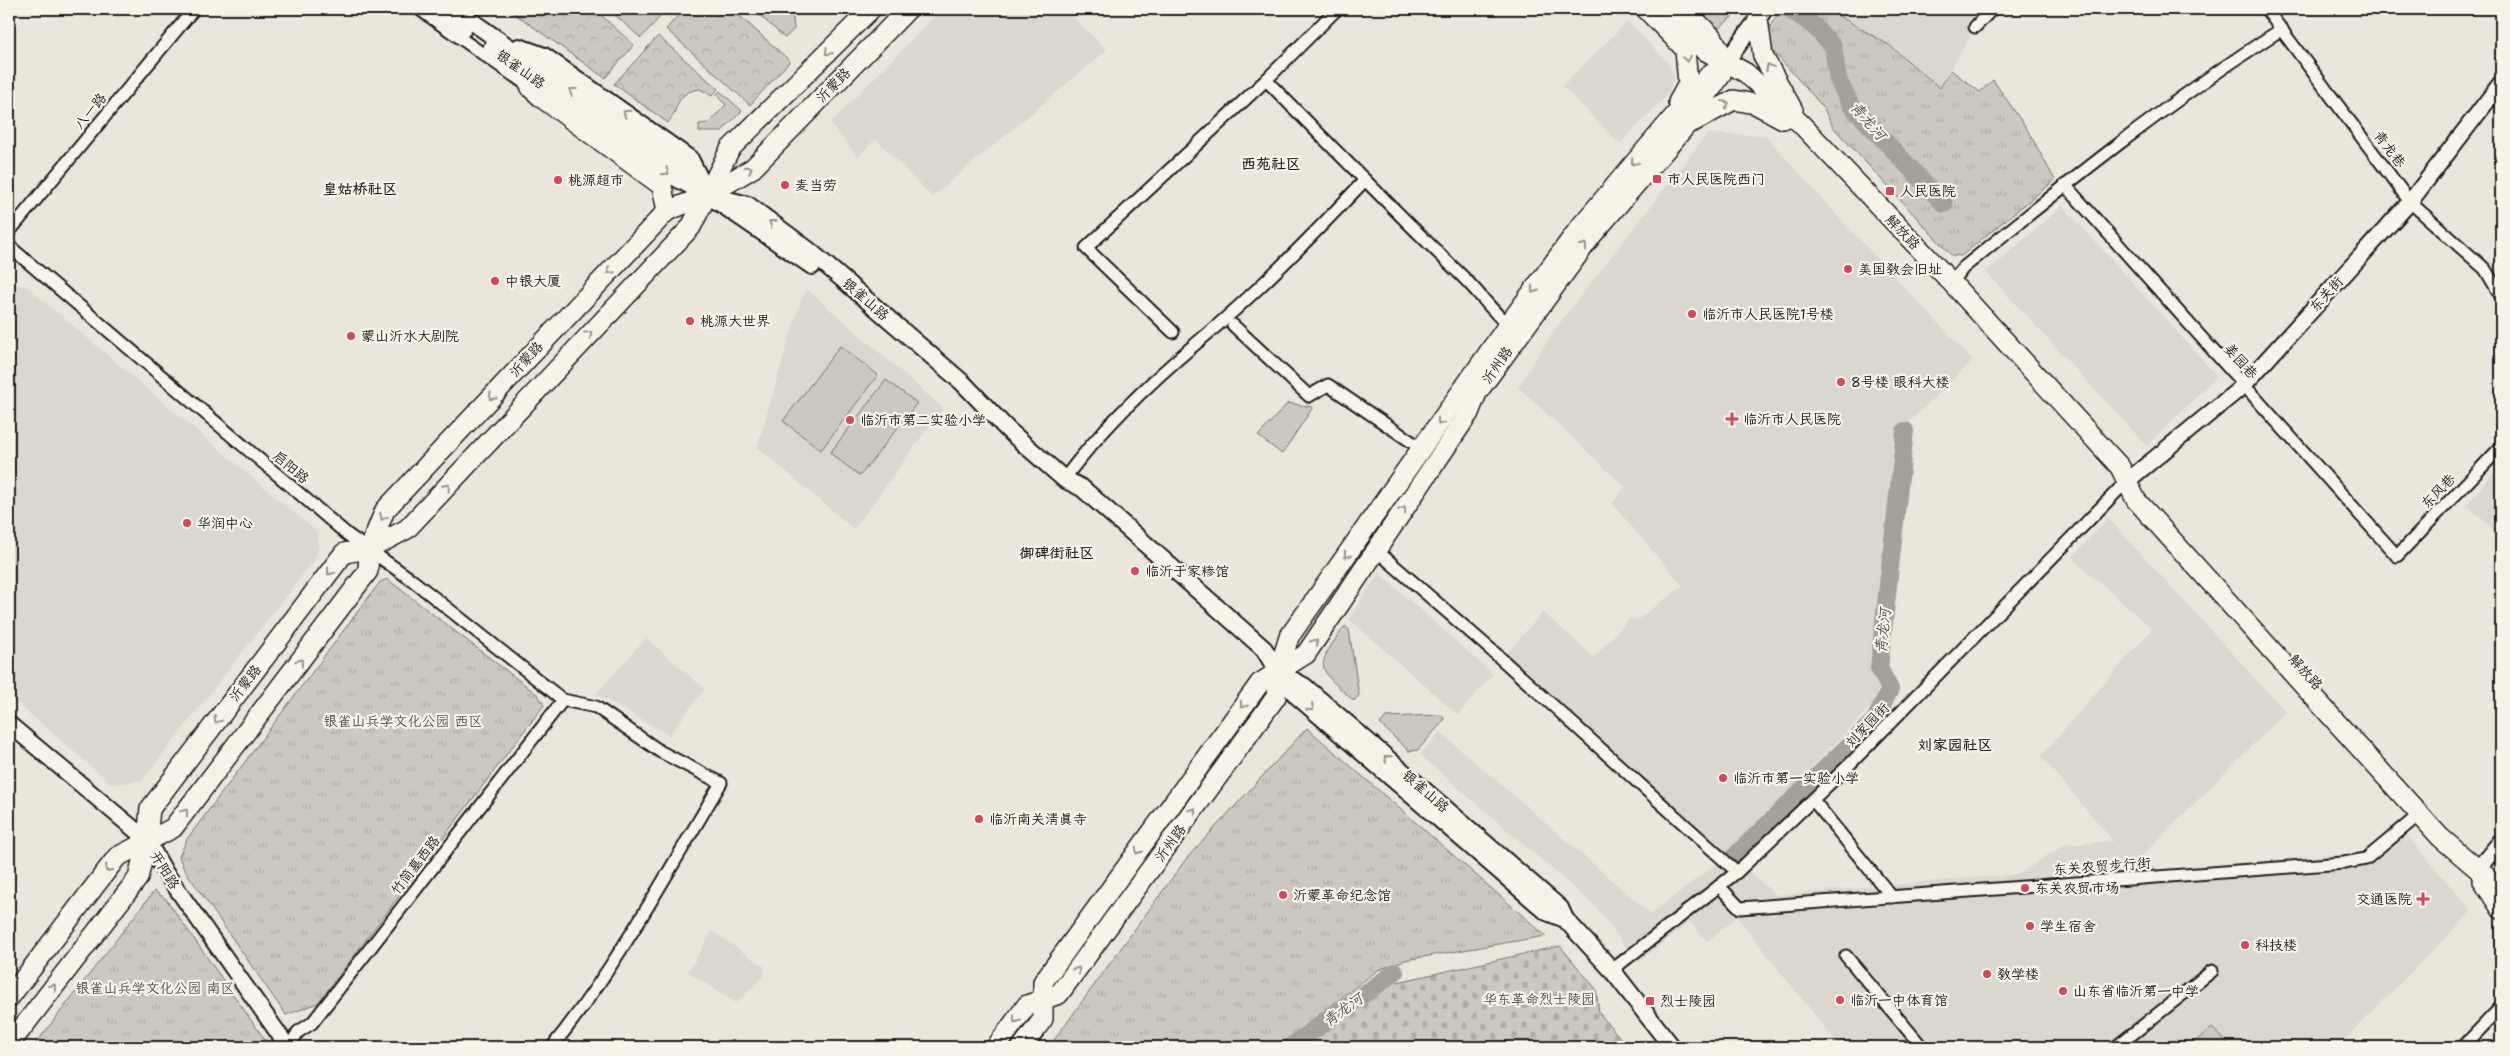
<svg xmlns="http://www.w3.org/2000/svg" width="2510" height="1056" viewBox="0 0 2510 1056" font-family="'Shantell Sans','LXGW WenKai TC',sans-serif">
<defs>
<pattern id="forest-crowns" width="20" height="18" patternUnits="userSpaceOnUse" patternTransform="scale(1.25)"><rect width="20" height="18" fill="#ccc8c0"/><path d="M2 6a3 3 0 1 1 6 0M12 15a3 3 0 1 1 6 0" fill="none" stroke="#afaba4"/></pattern>
<pattern id="cemetery-stones" width="16" height="16" patternUnits="userSpaceOnUse" patternTransform="scale(1.25)"><rect width="16" height="16" fill="#ccc8c0"/><path d="M2 7V4a2 2 0 0 1 4 0v3zM10 15v-3a2 2 0 0 1 4 0v3z" fill="#afaba4"/></pattern>
<pattern id="park-tufts" width="24" height="20" patternUnits="userSpaceOnUse" patternTransform="scale(1.25)"><rect width="24" height="20" fill="#ccc8c0"/><path d="M3 7l-1-3M5 7V3M7 7l1-3M15 17l-1-3M17 17v-4M19 17l1-3" fill="none" stroke="#afaba4"/></pattern>
</defs>
<rect width="100%" height="100%" fill="#eae6dc"/>
<filter id="ink" filterUnits="userSpaceOnUse"><feTurbulence type="fractalNoise" baseFrequency=".02" numOctaves="2"/><feDisplacementMap in="SourceGraphic" scale="10" xChannelSelector="R" yChannelSelector="G"/><feConvolveMatrix kernelMatrix="1 2 1 2 8 2 1 2 1" color-interpolation-filters="sRGB"/></filter>
<g filter="url(#ink)">
<g fill="#dad7ce">
<polygon points="942,9 1065,9 1107,50 932,197 876,139 858,157 830,123"/>
<polygon points="1826,9 1971,9 1981,18 1940,88 1889,45"/>
<polygon points="1628,21 1669,64 1674,77 1668,94 1620,144 1562,86"/>
<polygon points="1707,134 1765,135 1843,222 1973,360 1894,437 1875,670 1880,686 1874,703 1729,854 1776,895 2019,874 2064,845 2113,841 2041,756 2152,629 2072,558 2108,518 2286,712 2141,857 2157,870 2365,852 2396,823 2472,911 2337,1047 1840,1047 1737,917 1707,942 1690,922 1637,963 1596,907 1420,755 1440,732 1651,914 1729,854 1505,655 1543,612 1594,657 1630,618 1637,620 1683,586 1612,504 1625,487 1518,387 1554,330"/>
<polygon points="2063,206 2217,376 2147,446 1986,272"/>
<polygon points="9,285 26,286 317,532 319,546 315,559 142,781 112,784 9,696"/>
<polygon points="807,289 943,408 854,529 757,447 791,332 802,298"/>
<polygon points="2501,463 2501,537 2467,505"/>
<polygon points="1379,573 1493,674 1458,715 1349,619"/>
<polygon points="646,638 705,689 669,735 596,694"/>
<polygon points="712,931 765,967 764,976 736,1003 688,972"/>
</g>
<g fill="#ccc8c0" stroke="#74726e">
<polygon points="608,9 667,9 641,38"/>
<polygon points="759,9 782,9 793,18 794,29 785,38 756,12"/>
<polygon points="720,91 742,111 721,132 699,132 699,124 708,123 726,105 716,95"/>
<polygon points="840,346 878,375 821,450 783,421"/>
<polygon points="886,380 917,403 860,476 830,453"/>
<polygon points="1288,403 1313,407 1282,454 1258,436"/>
<path d="M1345,626L1349,630L1359,695L1354,701C1316,667 1314,668 1345,626Z"/>
<polygon points="1440,715 1445,719 1418,750 1409,751 1380,724 1386,717"/>
</g>
<g fill="url(#forest-crowns)" stroke="#74726e">
<polygon points="508,9 594,9 634,45 605,78"/>
<polygon points="684,9 732,9 790,61 750,105 666,29"/>
<path d="M658,36L718,89L712,96L700,89C674,93 681,106 668,123L614,84Z"/>
</g>
<polygon fill="url(#cemetery-stones)" stroke="#74726e" points="1560,946 1596,989 1599,1013 1628,1047 1304,1047 1393,983"/>
<g fill="url(#park-tufts)" stroke="#74726e">
<polygon points="1696,9 1742,9 1719,28"/>
<polygon points="1781,9 1827,9 1889,45 1940,88 1951,70 1980,92 1993,80 2027,129 2055,180 1961,256 1951,255 1833,127 1823,107 1773,51 1767,31"/>
<polygon points="387,579 538,695 544,705 318,1003 286,1015 184,869 179,857 187,839 380,582"/>
<polygon points="1307,728 1546,936 1405,960 1378,970 1277,1047 1049,1047 1186,859"/>
<polygon points="154,891 166,899 270,1047 33,1047"/>
<polygon points="2212,1028 2232,1047 2189,1047"/>
</g>
<g fill="none" stroke-linecap="round" stroke-linejoin="round">
<g stroke="#a3a19a" stroke-width="18">
<polyline points="1790,9 1813,25 1833,46 1838,80 1851,105 1944,204"/>
<polyline points="1735,856 1875,720 1890,689 1879,668 1905,431"/>
<polyline points="1290,1047 1395,972"/>
</g>
<defs>
<g id="minor">
<polyline points="419,9 530,87"/>
<path d="M1337,9L1266,80C1331,146 1395,211 1461,275C1478,291 1491,310 1508,325"/>
<polyline points="2266,9 2410,202 2485,269 2501,296"/>
<polyline points="1975,27 1992,9"/>
<polyline points="2065,185 2397,556 2501,447"/>
<polyline points="9,232 194,9"/>
<path d="M9,246L348,535L412,580L563,700L596,707L661,752L721,783C667,873 617,966 552,1047"/>
<path d="M1952,283L1963,268C2066,184 2169,101 2282,29"/>
<polyline points="1233,325 1309,396 1328,385 1422,449"/>
<polyline points="1173,332 1086,248 1266,80"/>
<path d="M1064,479C1102,428 1150,382 1199,341C1258,292 1312,236 1365,180"/>
<polyline points="1376,550 1497,655 1737,872"/>
<polyline points="1813,800 1892,897"/>
<polyline points="1719,886 1740,908 2344,863 2366,859 2420,814"/>
<polyline points="1846,956 1922,1047"/>
<polyline points="1612,970 1737,872 1850,764 2126,482"/>
<polyline points="289,1047 298,1032 312,1023 563,700"/>
<polyline points="2116,1047 2212,971"/>
<polyline points="2463,1047 2501,1007"/>
</g>
<g id="tertiary">
<polyline points="1726,62 1765,9"/>
<polyline points="2126,482 2243,386 2410,202 2501,83"/>
<polyline points="9,724 147,840 165,872 288,1047"/>
<polyline points="2477,870 2501,841"/>
</g>
<g id="secondary">
<polyline points="434,9 463,29"/>
<polyline points="454,9 681,167 708,195 748,205 811,252 963,383 1007,429 1064,479 1082,488 1264,649 1278,672 1297,696 1547,912 1565,919"/>
<polyline points="519,47 544,56 690,159 700,179"/>
<polyline points="491,49 672,176 708,195 812,266"/>
<polyline points="1285,676 1304,686 1560,908 1565,919 1612,970 1672,1047"/>
</g>
<g id="primary">
<polyline points="1646,9 1685,49 1688,84 1678,102"/>
<polyline points="1664,9 1704,50 1746,73 1801,124 1952,283 2120,467 2136,500 2440,837 2501,889"/>
<polyline points="1684,9 1713,38 1726,62"/>
<polyline points="1758,19 1763,56 1793,110"/>
<polyline points="526,73 531,88 542,98 662,186 667,211"/>
<polyline points="1693,122 1734,100 1755,104 1783,119"/>
<polyline points="2483,881 2501,909"/>
<polyline points="9,998 117,857 173,828 368,571 369,549 385,510 667,211 708,195 753,168 908,9"/>
<polyline points="9,1045 138,878 147,840 150,809 344,553 369,549 407,529 691,227 730,149 871,9"/>
<polyline points="996,1047 1027,1005 1059,994 1276,697 1278,672 1289,637 1508,325 1580,227 1710,74 1726,62"/>
<polyline points="1022,1047 1043,1019 1043,982 1260,683 1306,654 1469,413 1477,393 1593,234 1684,128 1721,75"/>
</g>
</defs>
<use href="#minor" stroke="#1c1c1c" stroke-width="15"/>
<use href="#tertiary" stroke="#1c1c1c" stroke-width="19"/>
<use href="#secondary" stroke="#1c1c1c" stroke-width="20"/>
<use href="#primary" stroke="#1c1c1c" stroke-width="22"/>
<use href="#minor" stroke="#f7f3e8" stroke-width="11"/>
<use href="#tertiary" stroke="#f7f3e8" stroke-width="15"/>
<use href="#secondary" stroke="#f7f3e8" stroke-width="16"/>
<use href="#primary" stroke="#f7f3e8" stroke-width="19"/>
</g>
<defs><path id="oneway-chevron" d="M-2-3.5L2.5 0L-2 3.5" fill="none" stroke-width="1.6" stroke-linecap="round" stroke-linejoin="round" transform="scale(1.25)"/></defs>
<g stroke="#94928c">
<use href="#oneway-chevron" transform="translate(828 52) rotate(135)"/>
<use href="#oneway-chevron" transform="translate(1687 59) rotate(81)"/>
<use href="#oneway-chevron" transform="translate(1769 67) rotate(-119)"/>
<use href="#oneway-chevron" transform="translate(572 91) rotate(-145)"/>
<use href="#oneway-chevron" transform="translate(1726 104) rotate(-25)"/>
<use href="#oneway-chevron" transform="translate(626 113) rotate(-145)"/>
<use href="#oneway-chevron" transform="translate(1634 162) rotate(130)"/>
<use href="#oneway-chevron" transform="translate(749 169) rotate(-35)"/>
<use href="#oneway-chevron" transform="translate(666 172) rotate(35)"/>
<use href="#oneway-chevron" transform="translate(772 223) rotate(-143)"/>
<use href="#oneway-chevron" transform="translate(1584 246) rotate(-54)"/>
<use href="#oneway-chevron" transform="translate(610 271) rotate(134)"/>
<use href="#oneway-chevron" transform="translate(1534 290) rotate(126)"/>
<use href="#oneway-chevron" transform="translate(589 334) rotate(-46)"/>
<use href="#oneway-chevron" transform="translate(492 397) rotate(133)"/>
<use href="#oneway-chevron" transform="translate(1440 422) rotate(125)"/>
<use href="#oneway-chevron" transform="translate(447 487) rotate(-47)"/>
<use href="#oneway-chevron" transform="translate(1403 510) rotate(-57)"/>
<use href="#oneway-chevron" transform="translate(383 517) rotate(116)"/>
<use href="#oneway-chevron" transform="translate(1347 555) rotate(125)"/>
<use href="#oneway-chevron" transform="translate(330 572) rotate(128)"/>
<use href="#oneway-chevron" transform="translate(1315 642) rotate(-56)"/>
<use href="#oneway-chevron" transform="translate(300 662) rotate(-53)"/>
<use href="#oneway-chevron" transform="translate(1243 705) rotate(126)"/>
<use href="#oneway-chevron" transform="translate(1311 708) rotate(41)"/>
<use href="#oneway-chevron" transform="translate(217 720) rotate(127)"/>
<use href="#oneway-chevron" transform="translate(1387 758) rotate(-139)"/>
<use href="#oneway-chevron" transform="translate(1193 811) rotate(-54)"/>
<use href="#oneway-chevron" transform="translate(185 812) rotate(-53)"/>
<use href="#oneway-chevron" transform="translate(1138 851) rotate(126)"/>
<use href="#oneway-chevron" transform="translate(108 869) rotate(128)"/>
<use href="#oneway-chevron" transform="translate(1077 970) rotate(-54)"/>
<use href="#oneway-chevron" transform="translate(53 987) rotate(-52)"/>
<use href="#oneway-chevron" transform="translate(1016 1020) rotate(126)"/>
</g>
</g>
<g fill="#d1495b" stroke="#f7f3e8" stroke-width="2">
<rect x="1652" y="174" width="10" height="10" rx="2.5"/>
<circle cx="558" cy="180" r="5"/>
<circle cx="785" cy="185" r="5"/>
<rect x="1885" y="186" width="10" height="10" rx="2.5"/>
<circle cx="1848" cy="269" r="5"/>
<circle cx="495" cy="281" r="5"/>
<circle cx="1692" cy="314" r="5"/>
<circle cx="690" cy="321" r="5"/>
<circle cx="351" cy="336" r="5"/>
<circle cx="1841" cy="382" r="5"/>
<path d="M1729.5 411.5h5v5h5v5h-5v5h-5v-5h-5v-5h5z"/>
<circle cx="850" cy="420" r="5"/>
<circle cx="187" cy="523" r="5"/>
<circle cx="1135" cy="571" r="5"/>
<circle cx="1723" cy="778" r="5"/>
<circle cx="979" cy="819" r="5"/>
<circle cx="2025" cy="888" r="5"/>
<circle cx="1283" cy="895" r="5"/>
<path d="M2420.5 891.5h5v5h5v5h-5v5h-5v-5h-5v-5h5z"/>
<circle cx="2030" cy="926" r="5"/>
<circle cx="2245" cy="945" r="5"/>
<circle cx="1987" cy="974" r="5"/>
<circle cx="2063" cy="991" r="5"/>
<circle cx="1840" cy="1000" r="5"/>
<rect x="1645" y="996" width="10" height="10" rx="2.5"/>
</g>
<g text-anchor="middle" dominant-baseline="central" stroke-width="4.5" stroke-linejoin="round" paint-order="stroke">
<g font-size="14" fill="#1c1c1c" stroke="#f7f3e8">
<text transform="translate(521 69) rotate(35)">银雀山路</text>
<text transform="translate(833 85) rotate(-46)">沂蒙路</text>
<text transform="translate(90 111) rotate(-51)">八一路</text>
<text transform="translate(2390 149) rotate(53)">青龙巷</text>
<text transform="translate(1903 232) rotate(46)">解放路</text>
<text transform="translate(2326 294) rotate(-48)">东关街</text>
<text transform="translate(866 299) rotate(41)">银雀山路</text>
<text transform="translate(526 359) rotate(-48)">沂蒙路</text>
<text transform="translate(2241 361) rotate(48)">姜园巷</text>
<text transform="translate(1497 365) rotate(-55)">沂州路</text>
<text transform="translate(291 467) rotate(40)">启阳路</text>
<text transform="translate(2438 491) rotate(-46)">东风巷</text>
<text transform="translate(2306 672) rotate(48)">解放路</text>
<text transform="translate(245 683) rotate(-53)">沂蒙路</text>
<text transform="translate(1867 725) rotate(-46)">刘家园街</text>
<text transform="translate(1426 791) rotate(41)">银雀山路</text>
<text transform="translate(1170 843) rotate(-54)">沂州路</text>
<text transform="translate(415 865) rotate(-52)">竹简墓西路</text>
<text transform="translate(2102 866) rotate(-4)">东关农贸步行街</text>
<text transform="translate(165 870) rotate(58)">开阳路</text>
</g>
<g font-size="14" fill="#1c1c1c" stroke="#f7f3e8" text-anchor="start">
<text x="1667" y="179">市人民医院西门</text>
<text x="568" y="180">桃源超市</text>
<text x="795" y="185">麦当劳</text>
<text x="1900" y="191">人民医院</text>
<text x="1858" y="269">美国教会旧址</text>
<text x="505" y="281">中银大厦</text>
<text x="1702" y="314">临沂市人民医院1号楼</text>
<text x="700" y="321">桃源大世界</text>
<text x="361" y="336">蒙山沂水大剧院</text>
<text x="1851" y="382">8号楼 眼科大楼</text>
<text x="1743" y="419">临沂市人民医院</text>
<text x="860" y="420">临沂市第二实验小学</text>
<text x="197" y="523">华润中心</text>
<text x="1145" y="571">临沂于家糁馆</text>
<text x="1733" y="778">临沂市第一实验小学</text>
<text x="989" y="819">临沂南关清真寺</text>
<text x="2035" y="888">东关农贸市场</text>
<text x="1293" y="895">沂蒙革命纪念馆</text>
<text x="2412" y="899" text-anchor="end">交通医院</text>
<text x="2040" y="926">学生宿舍</text>
<text x="2255" y="945">科技楼</text>
<text x="1997" y="974">教学楼</text>
<text x="2073" y="991">山东省临沂第一中学</text>
<text x="1850" y="1000">临沂一中体育馆</text>
<text x="1660" y="1001">烈士陵园</text>
</g>
<g font-size="14" fill="#51504d" stroke="#f7f3e8">
<text x="403" y="721">银雀山兵学文化公园 西区</text>
<text x="155" y="988">银雀山兵学文化公园 南区</text>
<text x="1539" y="999">华东革命烈士陵园</text>
</g>
<g font-size="15" font-style="italic" fill="#52514e" stroke="#f7f3e8">
<text transform="translate(1868 121) rotate(49)">青龙河</text>
<text transform="translate(1883 631) rotate(-84)">青龙河</text>
<text transform="translate(1343 1010) rotate(-36)">青龙河</text>
</g>
<g font-size="15" font-weight="bold" fill="#1c1c1c" stroke="#f7f3e8">
<text x="1271" y="164">西苑社区</text>
<text x="360" y="189">皇姑桥社区</text>
<text x="1057" y="553">御碑街社区</text>
<text x="1955" y="745">刘家园社区</text>
</g>
</g>
<rect width="2510" height="1056" fill="none" stroke="#f7f3e8" stroke-width="30"/>
<rect x="15" y="15" width="2480" height="1026" fill="none" stroke="#1c1c1c" stroke-width="2" filter="url(#ink)"/>
</svg>
